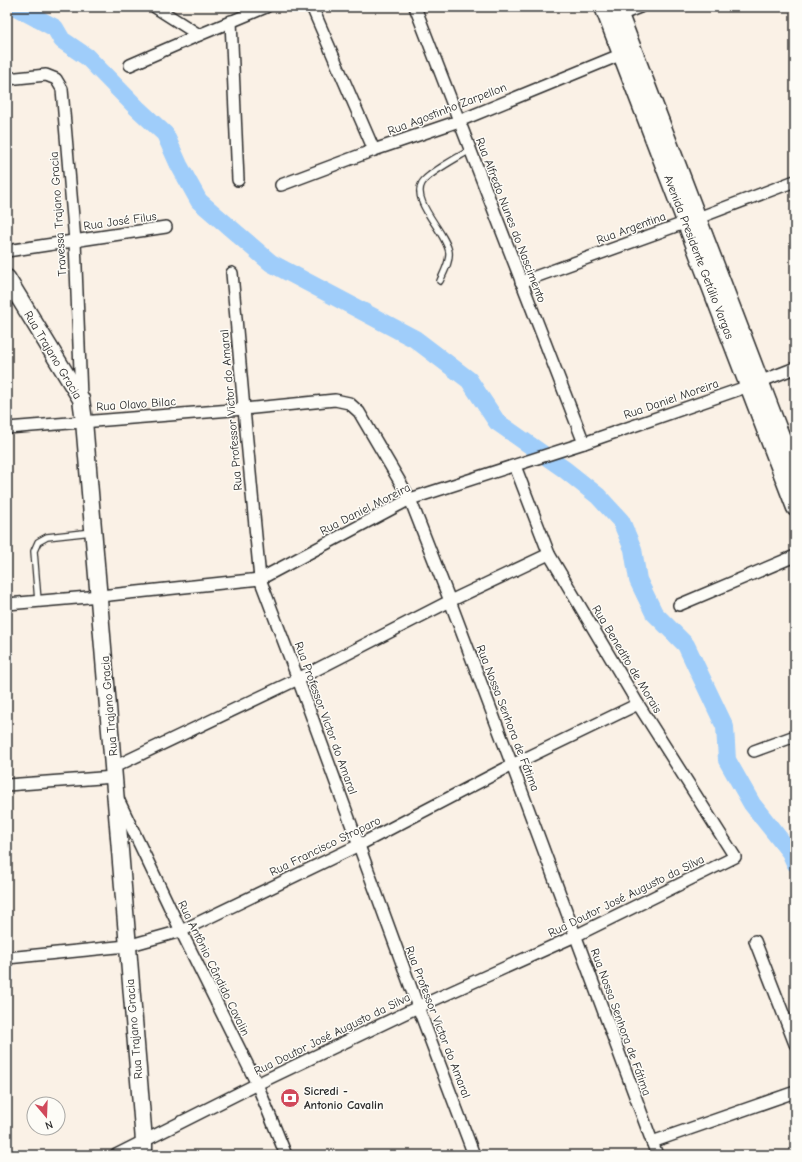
<svg xmlns="http://www.w3.org/2000/svg" width="802" height="1162" viewBox="0 0 802 1162" font-family="'Comic Neue',sans-serif">
<rect width="100%" height="100%" fill="#faf1e6"/>
<filter id="ink" filterUnits="userSpaceOnUse"><feTurbulence type="fractalNoise" baseFrequency=".025" numOctaves="2"/><feDisplacementMap in="SourceGraphic" scale="8" xChannelSelector="R" yChannelSelector="G"/><feConvolveMatrix kernelMatrix="1 2 1 2 8 2 1 2 1" color-interpolation-filters="sRGB"/></filter>
<g filter="url(#ink)">
<g fill="none" stroke-linecap="round" stroke-linejoin="round">
<polyline stroke="#9fcdfa" stroke-width="18" points="16,7 55,28 62,40 87,57 137,108 165,134 179,165 199,201 271,263 415,339 469,380 497,422 564,469 598,496 621,521 633,549 638,580 654,613 686,645 725,727 727,760 752,804 790,852 795,863"/>
<defs>
<g id="lane">
<path d="M440,281C444,272 450,262 449,252C446,232 411,202 422,183C428,173 459,157 470,150"/>
<polyline points="38,601 34,551 38,542 47,537 92,532"/>
</g>
<g id="street">
<polyline points="155,7 199,35"/>
<polyline points="312,7 374,150"/>
<polyline points="415,7 584,443"/>
<polyline points="620,15 640,7"/>
<polyline points="231,21 238,180"/>
<polyline points="130,65 199,35 266,7"/>
<polyline points="7,79 46,75 56,79 62,89 75,241 81,397"/>
<polyline points="281,185 374,150 459,121 627,52"/>
<polyline points="7,251 166,227"/>
<polyline points="232,273 244,409 260,579 298,679 418,1007 474,1155"/>
<polyline points="521,282 698,218 795,181"/>
<polyline points="7,428 244,409 335,400 349,403 359,412 410,499 450,601 512,765 657,1155"/>
<polyline points="7,604 100,596 260,579 410,499 584,443 749,386 795,368"/>
<polyline points="679,605 795,556"/>
<polyline points="754,751 795,736"/>
<polyline points="114,767 298,679 450,601 549,554"/>
<polyline points="7,785 114,777"/>
<polyline points="119,801 181,931 257,1084 286,1155"/>
<polyline points="755,941 795,1044"/>
<polyline points="7,958 127,946 181,931 359,845 512,765 638,704"/>
<polyline points="652,1142 795,1092"/>
<polyline points="116,1155 257,1084 418,1007 575,936 735,857 638,704 549,554 515,466"/>
</g>
<g id="secondary">
<polyline points="603,7 795,508"/>
<polyline points="617,7 795,472"/>
<path d="M7,278L81,399L84,421C106,661 123,901 144,1141V1155"/>
</g>
</defs>
<use href="#lane" stroke="#2b2b2b" stroke-width="8"/>
<use href="#street" stroke="#2b2b2b" stroke-width="14"/>
<use href="#secondary" stroke="#2b2b2b" stroke-width="19"/>
<use href="#lane" stroke="#fdfcf7" stroke-width="5.5"/>
<use href="#street" stroke="#fdfcf7" stroke-width="11"/>
<use href="#secondary" stroke="#fdfcf7" stroke-width="16"/>
</g>
</g>
<defs>
<symbol id="bank-disc" viewBox="-11 -11 22 22"><circle r="9.5" fill="#d1495b" stroke="#fdfcf7"/><path d="M-6-4H6V4H-6ZM0-2.3a2.3 2.3 0 1 0 0 4.6a2.3 2.3 0 1 0 0-4.6Z" fill="#fff"/></symbol>
</defs>
<g fill-rule="evenodd">
<use href="#bank-disc" x="279" y="1087" width="22" height="22"/>
</g>
<g text-anchor="middle" dominant-baseline="central" stroke-width="3" stroke-linejoin="round" paint-order="stroke">
<g font-size="12" fill="#2b2b2b" stroke="#fdfcf7">
<text transform="translate(447 109) rotate(-21)">Rua Agostinho Zarpellon</text>
<text transform="translate(58 214) rotate(-94)">Travessa Trajano Gracia</text>
<text transform="translate(511 220) rotate(69)">Rua Alfredo Nunes do Nascimento</text>
<text transform="translate(120 221) rotate(-8)">Rua José Filus</text>
<text transform="translate(631 228) rotate(-20)">Rua Argentina</text>
<text transform="translate(699 257) rotate(69)">Avenida Presidente Getúlio Vargas</text>
<text transform="translate(53 355) rotate(59)">Rua Trajano Gracia</text>
<text transform="translate(671 399) rotate(-19)">Rua Daniel Moreira</text>
<text transform="translate(136 404) rotate(-4)">Rua Olavo Bilac</text>
<text transform="translate(231 410) rotate(-95)">Rua Professor Victor do Amaral</text>
<text transform="translate(365 509) rotate(-27)">Rua Daniel Moreira</text>
<text transform="translate(627 659) rotate(59)">Rua Benedito de Morais</text>
<text transform="translate(109 706) rotate(-95)">Rua Trajano Gracia</text>
<text transform="translate(326 718) rotate(70)">Rua Professor Victor do Amaral</text>
<text transform="translate(508 718) rotate(69)">Rua Nossa Senhora de Fátima</text>
<text transform="translate(325 846) rotate(-26)">Rua Francisco Stroparo</text>
<text transform="translate(626 896) rotate(-26)">Rua Doutor José Augusto da Silva</text>
<text transform="translate(214 968) rotate(64)">Rua Antônio Cândido Cavalin</text>
<text transform="translate(438 1022) rotate(69)">Rua Professor Victor do Amaral</text>
<text transform="translate(621 1022) rotate(70)">Rua Nossa Senhora de Fátima</text>
<text transform="translate(134 1029) rotate(-95)">Rua Trajano Gracia</text>
<text transform="translate(332 1034) rotate(-26)">Rua Doutor José Augusto da Silva</text>
</g>
<g font-size="12" font-weight="bold" fill="#2b2b2b" stroke="#fdfcf7" text-anchor="start">
<text x="304" y="1091">Sicredi -<tspan x="304" dy="14">Antonio Cavalin</tspan></text>
</g>
</g>
<rect width="802" height="1162" fill="none" stroke="#fdfcf7" stroke-width="24"/>
<rect x="12" y="12" width="778" height="1138" fill="none" stroke="#2b2b2b" stroke-width="1.5" filter="url(#ink)"/>
<g transform="translate(46 1116) rotate(161)"><circle r="19" fill="#fdfcf7" stroke="#a9a8a5"/>
<path d="M0-3L7 15L0 10L-7 15Z" fill="#d1495b"/>
<text y="-6" font-size="11" font-weight="bold" text-anchor="middle" fill="#2b2b2b">N</text>
</g>
</svg>
